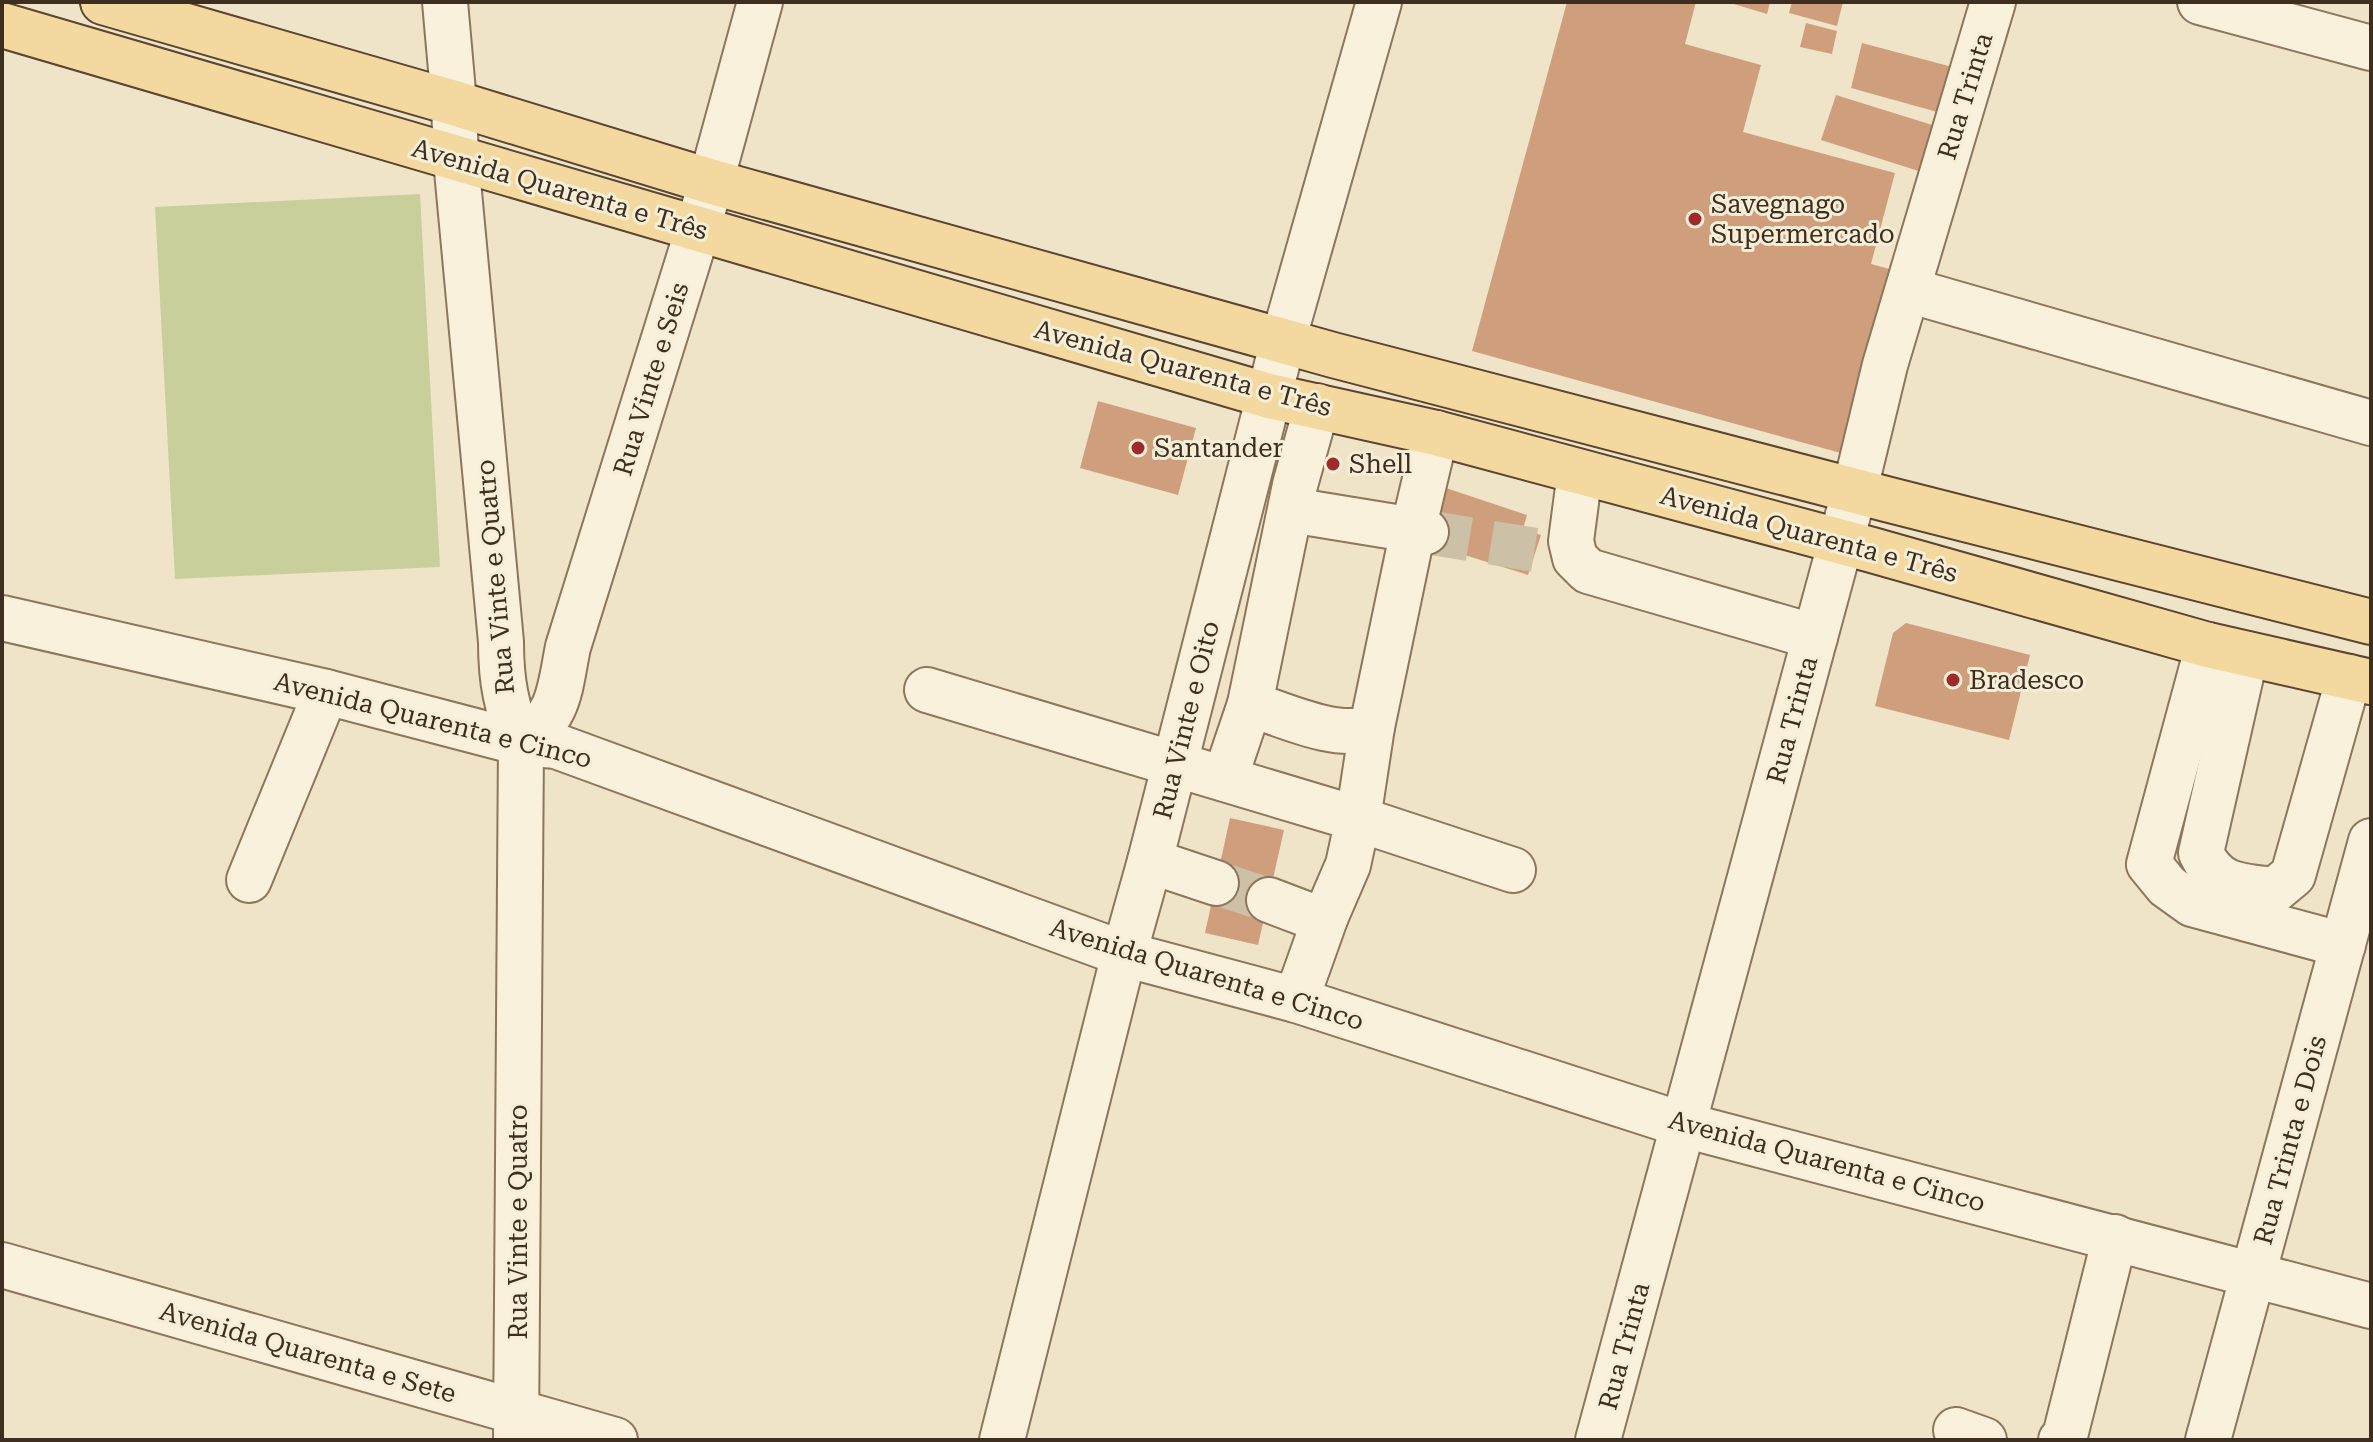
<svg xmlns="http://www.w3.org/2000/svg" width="2373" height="1442" viewBox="0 0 2373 1442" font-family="'Roboto Serif',serif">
<rect width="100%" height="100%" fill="#f0e4c8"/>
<polygon fill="#c9cf9b" points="420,194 440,567 175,579 155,207"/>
<g fill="#cf9f7d">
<polygon points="1567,2 1696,2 1685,44 1761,65 1743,132 1895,173 1871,264 1897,271 1848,455 1472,351"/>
<polygon points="1727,2 1770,2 1767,14"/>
<polygon points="1792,2 1843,2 1837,26 1789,13"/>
<polygon points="1806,23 1837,31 1832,54 1800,47"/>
<polygon points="1862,43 1960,69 1948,115 1851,88"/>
<polygon points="1836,95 1942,128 1928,174 1821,140"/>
<polygon points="1098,401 1196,428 1178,495 1080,468"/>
<polygon points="1440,486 1527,515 1523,529 1541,535 1528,575 1423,542"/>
<polygon points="1906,623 2030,655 2009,740 1875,706 1893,633"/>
<polygon points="1230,818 1284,830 1258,945 1205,933"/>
</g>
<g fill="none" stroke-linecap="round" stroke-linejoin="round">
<g stroke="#ccc0a6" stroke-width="44" stroke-dasharray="44 22" stroke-linecap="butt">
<polyline points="1426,532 1536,550"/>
<polyline points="1216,883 1269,900"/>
</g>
<defs>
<g id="minor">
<path d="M445,2L454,103L456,160L501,642C501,681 506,707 521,743L516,1440"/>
<polyline points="2200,2 2371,48"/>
<polyline points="1908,290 2371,423"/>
<polyline points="1580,472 1571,541 1575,558 1588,571 1815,637"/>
<polyline points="1291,510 1426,532"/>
<polyline points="2,618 326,692 521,743 556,746 1124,954 1296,1000 1684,1125 2371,1306"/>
<polyline points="2208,645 2149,864 2167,886 2192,904 2343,945"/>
<path d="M2246,654L2201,853C2217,887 2240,886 2275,890L2293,875L2349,677"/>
<polyline points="927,690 1358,819 1348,865 1326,916"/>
<path d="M1250,704C1284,715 1339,741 1372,727L1413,530L1436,433"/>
<polyline points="1372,727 1358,819 1513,870"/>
<path d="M521,743C561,715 559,691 568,647L698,229L760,2"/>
<polyline points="1225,778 1250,704 1295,485 1317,406"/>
<polyline points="1150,861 1216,883"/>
<polyline points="249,880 326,692"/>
<polyline points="1269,900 1311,916 1326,916 1296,1000"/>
<polyline points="2,1265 615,1440"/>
<polyline points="1956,1430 1984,1440"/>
<polyline points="1002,1440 1124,954 1150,861 1283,341 1379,2"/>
<polyline points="1598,1440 1855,489 1885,365 1993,2"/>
<polyline points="2061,1440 2065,1436 2115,1237"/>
<polyline points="2208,1440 2371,841"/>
</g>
<g id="major">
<polyline points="103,2 454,103 709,181 1333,355 1886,499 2371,622"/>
<polyline points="2,25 1269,396 1436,433 1872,550 2208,645 2371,682"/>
</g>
</defs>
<use href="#minor" stroke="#8d765c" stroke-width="48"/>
<use href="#major" stroke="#5b4430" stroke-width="48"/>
<use href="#minor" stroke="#faf1dc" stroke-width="44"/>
<use href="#major" stroke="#f3d9a0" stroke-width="44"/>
</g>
<g fill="#9e2a2b" stroke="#f7eed8" stroke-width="3">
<circle cx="1695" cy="219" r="8"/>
<circle cx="1138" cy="448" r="8"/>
<circle cx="1333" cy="464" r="8"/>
<circle cx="1953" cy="680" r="8"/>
</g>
<g text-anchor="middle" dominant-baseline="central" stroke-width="6" stroke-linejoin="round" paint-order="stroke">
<g font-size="26" fill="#3d2e20" stroke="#f7eed8">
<text transform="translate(1965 96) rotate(-73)">Rua Trinta</text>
<text transform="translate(560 189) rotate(16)">Avenida Quarenta e Três</text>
<text transform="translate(1183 368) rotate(15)">Avenida Quarenta e Três</text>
<text transform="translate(651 379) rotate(-73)">Rua Vinte e Seis</text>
<text transform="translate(1809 534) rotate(15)">Avenida Quarenta e Três</text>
<text transform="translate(495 577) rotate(-95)">Rua Vinte e Quatro</text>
<text transform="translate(433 720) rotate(14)">Avenida Quarenta e Cinco</text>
<text transform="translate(1186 720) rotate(-76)">Rua Vinte e Oito</text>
<text transform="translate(1792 720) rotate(-75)">Rua Trinta</text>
<text transform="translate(1207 974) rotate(17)">Avenida Quarenta e Cinco</text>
<text transform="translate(2290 1140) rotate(-75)">Rua Trinta e Dois</text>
<text transform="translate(1827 1161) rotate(15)">Avenida Quarenta e Cinco</text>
<text transform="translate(518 1222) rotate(-90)">Rua Vinte e Quatro</text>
<text transform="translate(1624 1346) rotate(-75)">Rua Trinta</text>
<text transform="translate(308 1352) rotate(16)">Avenida Quarenta e Sete</text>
</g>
<g font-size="26" fill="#3d2e20" stroke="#f7eed8" text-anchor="start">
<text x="1711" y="204">Savegnago<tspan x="1711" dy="30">Supermercado</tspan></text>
<text x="1154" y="448">Santander</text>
<text x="1349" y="464">Shell</text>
<text x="1969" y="680">Bradesco</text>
</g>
</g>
<rect width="2373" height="1442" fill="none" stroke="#3d2e20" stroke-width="8"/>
</svg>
